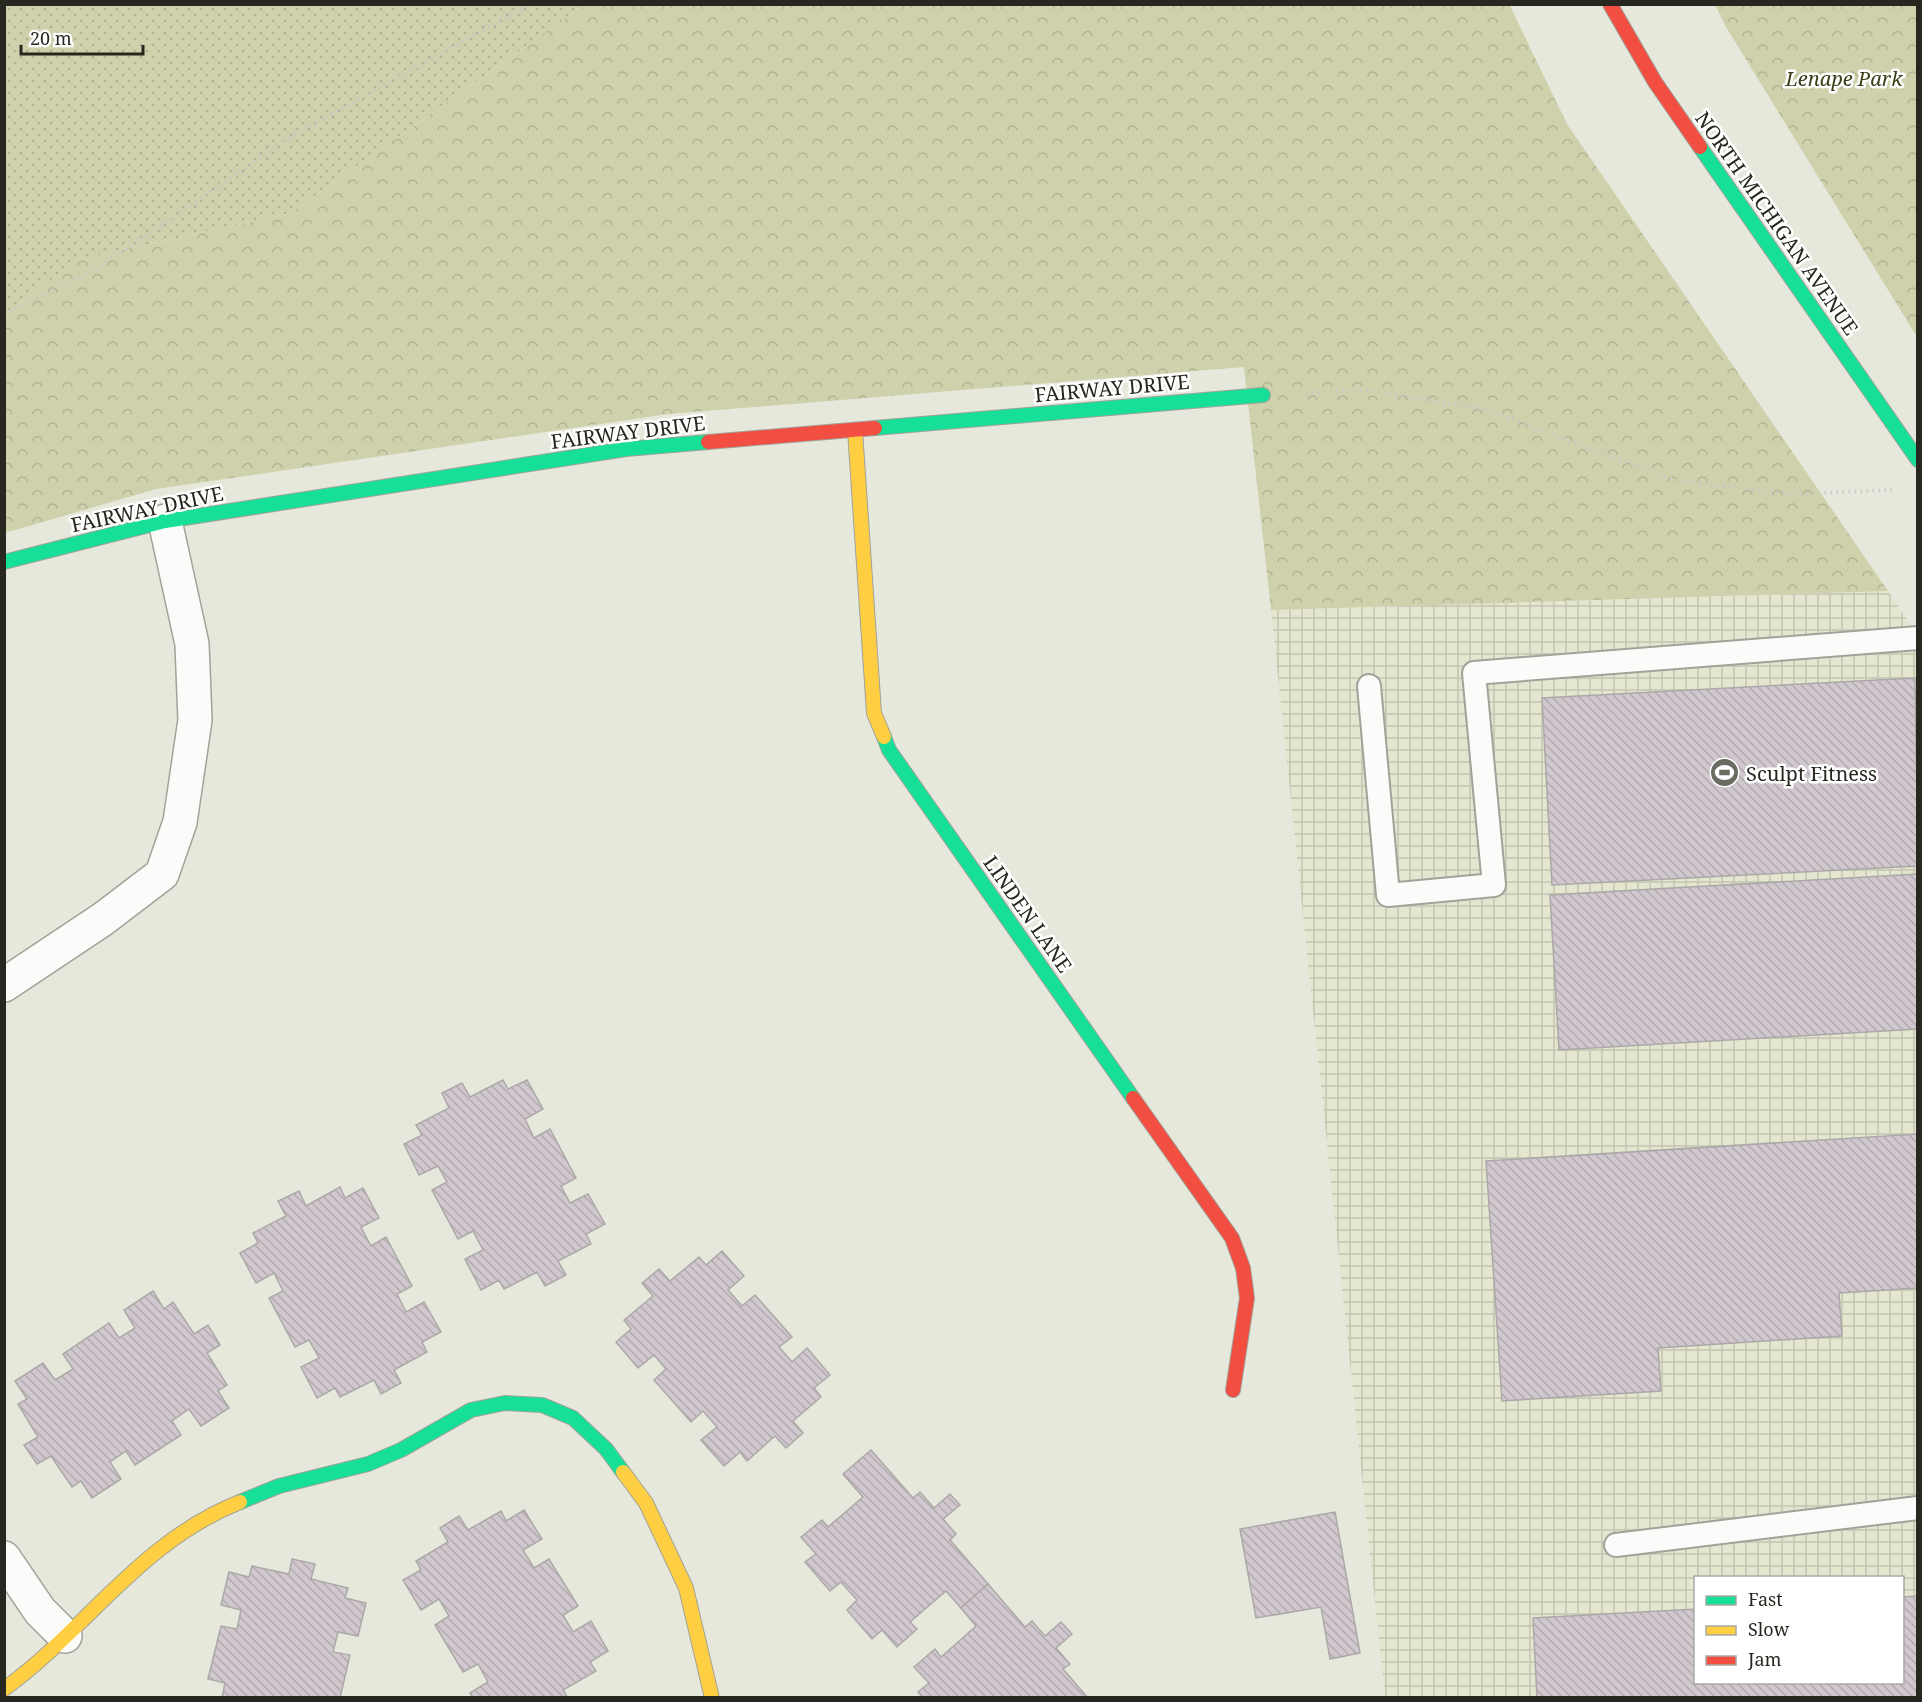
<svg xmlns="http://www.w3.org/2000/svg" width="1922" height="1702" viewBox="0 0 1922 1702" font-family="'Noto Serif',serif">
<defs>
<pattern id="industrial-grid" width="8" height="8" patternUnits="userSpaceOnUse" patternTransform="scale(1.5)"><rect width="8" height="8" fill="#e4e6d0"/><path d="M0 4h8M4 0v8" fill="none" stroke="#c4c5b2"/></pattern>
<pattern id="grass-dots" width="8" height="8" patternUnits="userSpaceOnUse" patternTransform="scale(1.5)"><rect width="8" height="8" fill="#cfd1ac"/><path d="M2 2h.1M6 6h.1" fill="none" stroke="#b2b394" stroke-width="1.8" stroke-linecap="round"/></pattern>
<pattern id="forest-crowns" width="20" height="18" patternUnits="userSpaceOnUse" patternTransform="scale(1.5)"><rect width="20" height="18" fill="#cfd1ac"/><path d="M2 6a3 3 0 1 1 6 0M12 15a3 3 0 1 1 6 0" fill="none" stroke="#b2b394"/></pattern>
<pattern id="building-back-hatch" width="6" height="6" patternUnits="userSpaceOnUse" patternTransform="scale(1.5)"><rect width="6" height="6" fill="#d1c7ce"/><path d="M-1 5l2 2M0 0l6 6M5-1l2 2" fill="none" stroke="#b3abb0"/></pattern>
</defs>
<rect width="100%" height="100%" fill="#e7e8dc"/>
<path fill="url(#industrial-grid)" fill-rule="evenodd" d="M1888,591L1917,635V1697H1385L1271,610ZM1696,1578H1902V1682H1696Z"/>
<polygon fill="url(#grass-dots)" points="5,5 584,5 291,213 77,260 5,315"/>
<g fill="url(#forest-crowns)">
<polygon points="1509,4 1567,124 1888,591 1271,610 1244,367 669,414 156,489 5,533 5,315 77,260 291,213 584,5"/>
<polygon points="1715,5 1917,5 1917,337 1726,27"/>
</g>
<g fill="url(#building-back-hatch)" stroke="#aba9a7" stroke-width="1.5">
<polygon points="1915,678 1918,866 1552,885 1542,698"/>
<polygon points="1918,874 1918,1029 1559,1050 1550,895"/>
<polygon points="503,1080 508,1089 527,1080 543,1109 525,1119 534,1138 550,1129 576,1178 561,1186 570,1203 588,1194 605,1224 586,1234 591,1244 558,1261 566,1275 545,1286 537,1272 504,1289 499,1280 481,1290 465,1259 483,1250 473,1231 458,1239 432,1190 447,1182 438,1166 419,1175 404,1144 422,1135 416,1125 449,1108 442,1093 462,1083 470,1097"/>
<polygon points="1918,1134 1918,1288 1839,1293 1842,1336 1658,1348 1661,1391 1502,1401 1486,1161"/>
<polygon points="340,1187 345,1198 363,1188 379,1218 361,1227 371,1246 386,1237 412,1286 397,1294 406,1312 424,1302 441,1332 422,1342 427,1352 394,1370 401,1383 381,1394 374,1380 340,1397 335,1388 317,1398 301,1367 319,1358 309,1340 295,1347 269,1298 283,1291 274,1273 256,1283 240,1253 258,1243 253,1233 286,1216 278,1201 299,1191 306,1206"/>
<polygon points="722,1251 744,1276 728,1290 742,1306 755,1295 792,1337 779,1347 792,1362 807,1348 830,1375 814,1388 821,1397 793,1421 803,1433 786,1448 775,1436 747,1461 740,1452 724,1466 701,1440 717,1427 703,1411 691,1422 654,1380 666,1369 654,1355 638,1368 616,1342 631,1329 624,1320 653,1296 642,1283 659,1269 670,1281 699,1257 706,1265"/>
<polygon points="153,1291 164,1309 173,1302 194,1334 208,1325 220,1345 207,1353 227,1385 218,1391 229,1408 201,1426 189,1409 172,1421 181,1435 135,1465 126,1451 110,1462 121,1479 92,1498 81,1481 72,1487 51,1456 37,1464 24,1445 38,1437 18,1404 27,1399 15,1381 43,1363 55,1380 73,1369 63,1354 109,1323 119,1338 135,1328 124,1310"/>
<polygon points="871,1450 913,1498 920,1492 934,1508 950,1494 960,1505 943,1519 956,1534 950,1540 988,1584 961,1608 946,1591 910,1622 917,1629 897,1647 882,1630 872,1639 847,1610 857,1600 841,1582 830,1591 805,1562 816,1554 801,1537 822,1520 828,1527 863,1497 843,1474"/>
<polygon points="524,1510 542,1539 523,1550 534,1568 549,1559 578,1606 563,1615 573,1632 591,1621 608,1651 590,1662 596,1671 563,1690 568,1698 473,1698 470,1693 488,1682 478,1664 463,1672 435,1625 449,1616 439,1599 421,1610 403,1580 421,1570 416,1561 448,1542 440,1528 459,1516 468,1530 501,1511 506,1521"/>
<polygon points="1335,1512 1360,1653 1330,1659 1321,1607 1256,1618 1240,1529"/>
<polygon points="292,1559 315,1564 311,1579 348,1588 345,1598 366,1603 358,1636 338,1632 333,1652 350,1655 340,1698 222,1698 225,1683 208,1679 221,1626 237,1629 241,1610 221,1605 229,1572 249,1577 252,1566 289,1574"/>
<polygon points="988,1584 1025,1627 1032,1621 1045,1636 1061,1622 1072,1634 1056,1648 1070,1664 1063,1669 1088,1698 923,1698 918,1692 929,1683 914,1667 935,1649 941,1657 976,1626 961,1608"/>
<polygon points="1918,1596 1918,1698 1537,1698 1533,1618 1696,1609 1696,1682 1902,1682 1902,1597"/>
</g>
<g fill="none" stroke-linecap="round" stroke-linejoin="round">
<defs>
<g id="lane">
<polyline points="1369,686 1388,895 1494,885 1474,673 1918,638"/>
<polyline points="1616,1545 1918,1508"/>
</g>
<g id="street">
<polyline points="4,985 103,919 162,874 180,822 195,720 192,644 165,521"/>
<polyline points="4,1558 40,1611 65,1636"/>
</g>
<g id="fast">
<polyline points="1700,147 1918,460"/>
<polyline points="875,428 1263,395"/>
<polyline points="4,562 165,521 626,449 708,442"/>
<polyline points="884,737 889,750 1133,1098"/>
<polyline points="240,1502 279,1486 368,1464 401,1450 471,1410 505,1403 542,1405 573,1418 606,1449 623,1472"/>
</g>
<g id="slow">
<polyline points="855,430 874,713 884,737"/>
<polyline points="623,1472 646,1503 686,1588 712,1698"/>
<path d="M4,1689C87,1629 141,1541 240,1502"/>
</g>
<g id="jam">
<polyline points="1610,4 1655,82 1700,147"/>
<polyline points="708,442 875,428"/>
<polyline points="1133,1098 1232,1238 1243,1268 1247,1298 1233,1390"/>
</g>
</defs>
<use href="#lane" stroke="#a1a299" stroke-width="26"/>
<use href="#street" stroke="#a1a299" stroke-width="36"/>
<use href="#fast" stroke="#a1a299" stroke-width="16"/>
<use href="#slow" stroke="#a1a299" stroke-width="16"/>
<use href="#jam" stroke="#a1a299" stroke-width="16"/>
<g stroke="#cacac5" stroke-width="4" stroke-dasharray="1.5 4.5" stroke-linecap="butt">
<polyline points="4,314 98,268 297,133 531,4"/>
<polyline points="1300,393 1368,390 1484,409 1677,481 1791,494 1895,490"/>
</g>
<use href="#lane" stroke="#fbfcfa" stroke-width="22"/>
<use href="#street" stroke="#fbfcfa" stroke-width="33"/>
<use href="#fast" stroke="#16e098" stroke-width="14"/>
<use href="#slow" stroke="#ffcf43" stroke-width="14"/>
<use href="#jam" stroke="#f24e42" stroke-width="14"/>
</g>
<defs>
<symbol id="stadium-disc" viewBox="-11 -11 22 22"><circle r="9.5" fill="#6a6b61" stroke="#fff"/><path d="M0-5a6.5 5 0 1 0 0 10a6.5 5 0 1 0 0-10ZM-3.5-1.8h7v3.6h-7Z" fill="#fff"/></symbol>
</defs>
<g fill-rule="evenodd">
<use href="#stadium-disc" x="1708" y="756" width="33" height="33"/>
</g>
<g text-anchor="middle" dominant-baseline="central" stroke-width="5" stroke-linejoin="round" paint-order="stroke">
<g font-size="20" font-style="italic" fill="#3c3d17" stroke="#fff">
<text x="1844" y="78">Lenape Park</text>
</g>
<g font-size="20" fill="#27271f" stroke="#fff">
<text transform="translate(1777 223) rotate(55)">NORTH MICHIGAN AVENUE</text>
<text transform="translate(1112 388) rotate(-5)">FAIRWAY DRIVE</text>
<text transform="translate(628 432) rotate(-7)">FAIRWAY DRIVE</text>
<text transform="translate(147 509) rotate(-12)">FAIRWAY DRIVE</text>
<text transform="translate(1028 914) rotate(55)">LINDEN LANE</text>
</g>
<g font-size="20" fill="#27271f" stroke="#fff" text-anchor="start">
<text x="1746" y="773">Sculpt Fitness</text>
</g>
</g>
<rect width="1922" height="1702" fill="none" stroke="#27271f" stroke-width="12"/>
<rect x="1694" y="1576" width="210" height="108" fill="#ffffff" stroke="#a9a9a5" stroke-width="1.5"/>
<rect x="1706" y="1596" width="30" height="9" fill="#16e098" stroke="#a9a9a5" stroke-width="1.5"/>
<text x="1748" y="1606" font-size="18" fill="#27271f">Fast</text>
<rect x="1706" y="1626" width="30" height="9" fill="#ffcf43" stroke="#a9a9a5" stroke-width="1.5"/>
<text x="1748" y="1636" font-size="18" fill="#27271f">Slow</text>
<rect x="1706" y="1656" width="30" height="9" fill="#f24e42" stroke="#a9a9a5" stroke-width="1.5"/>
<text x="1748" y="1666" font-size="18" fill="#27271f">Jam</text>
<path d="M21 45v9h122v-9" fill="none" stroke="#27271f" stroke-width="3"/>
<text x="30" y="45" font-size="18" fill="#27271f" stroke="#ffffff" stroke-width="4.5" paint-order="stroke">20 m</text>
</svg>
